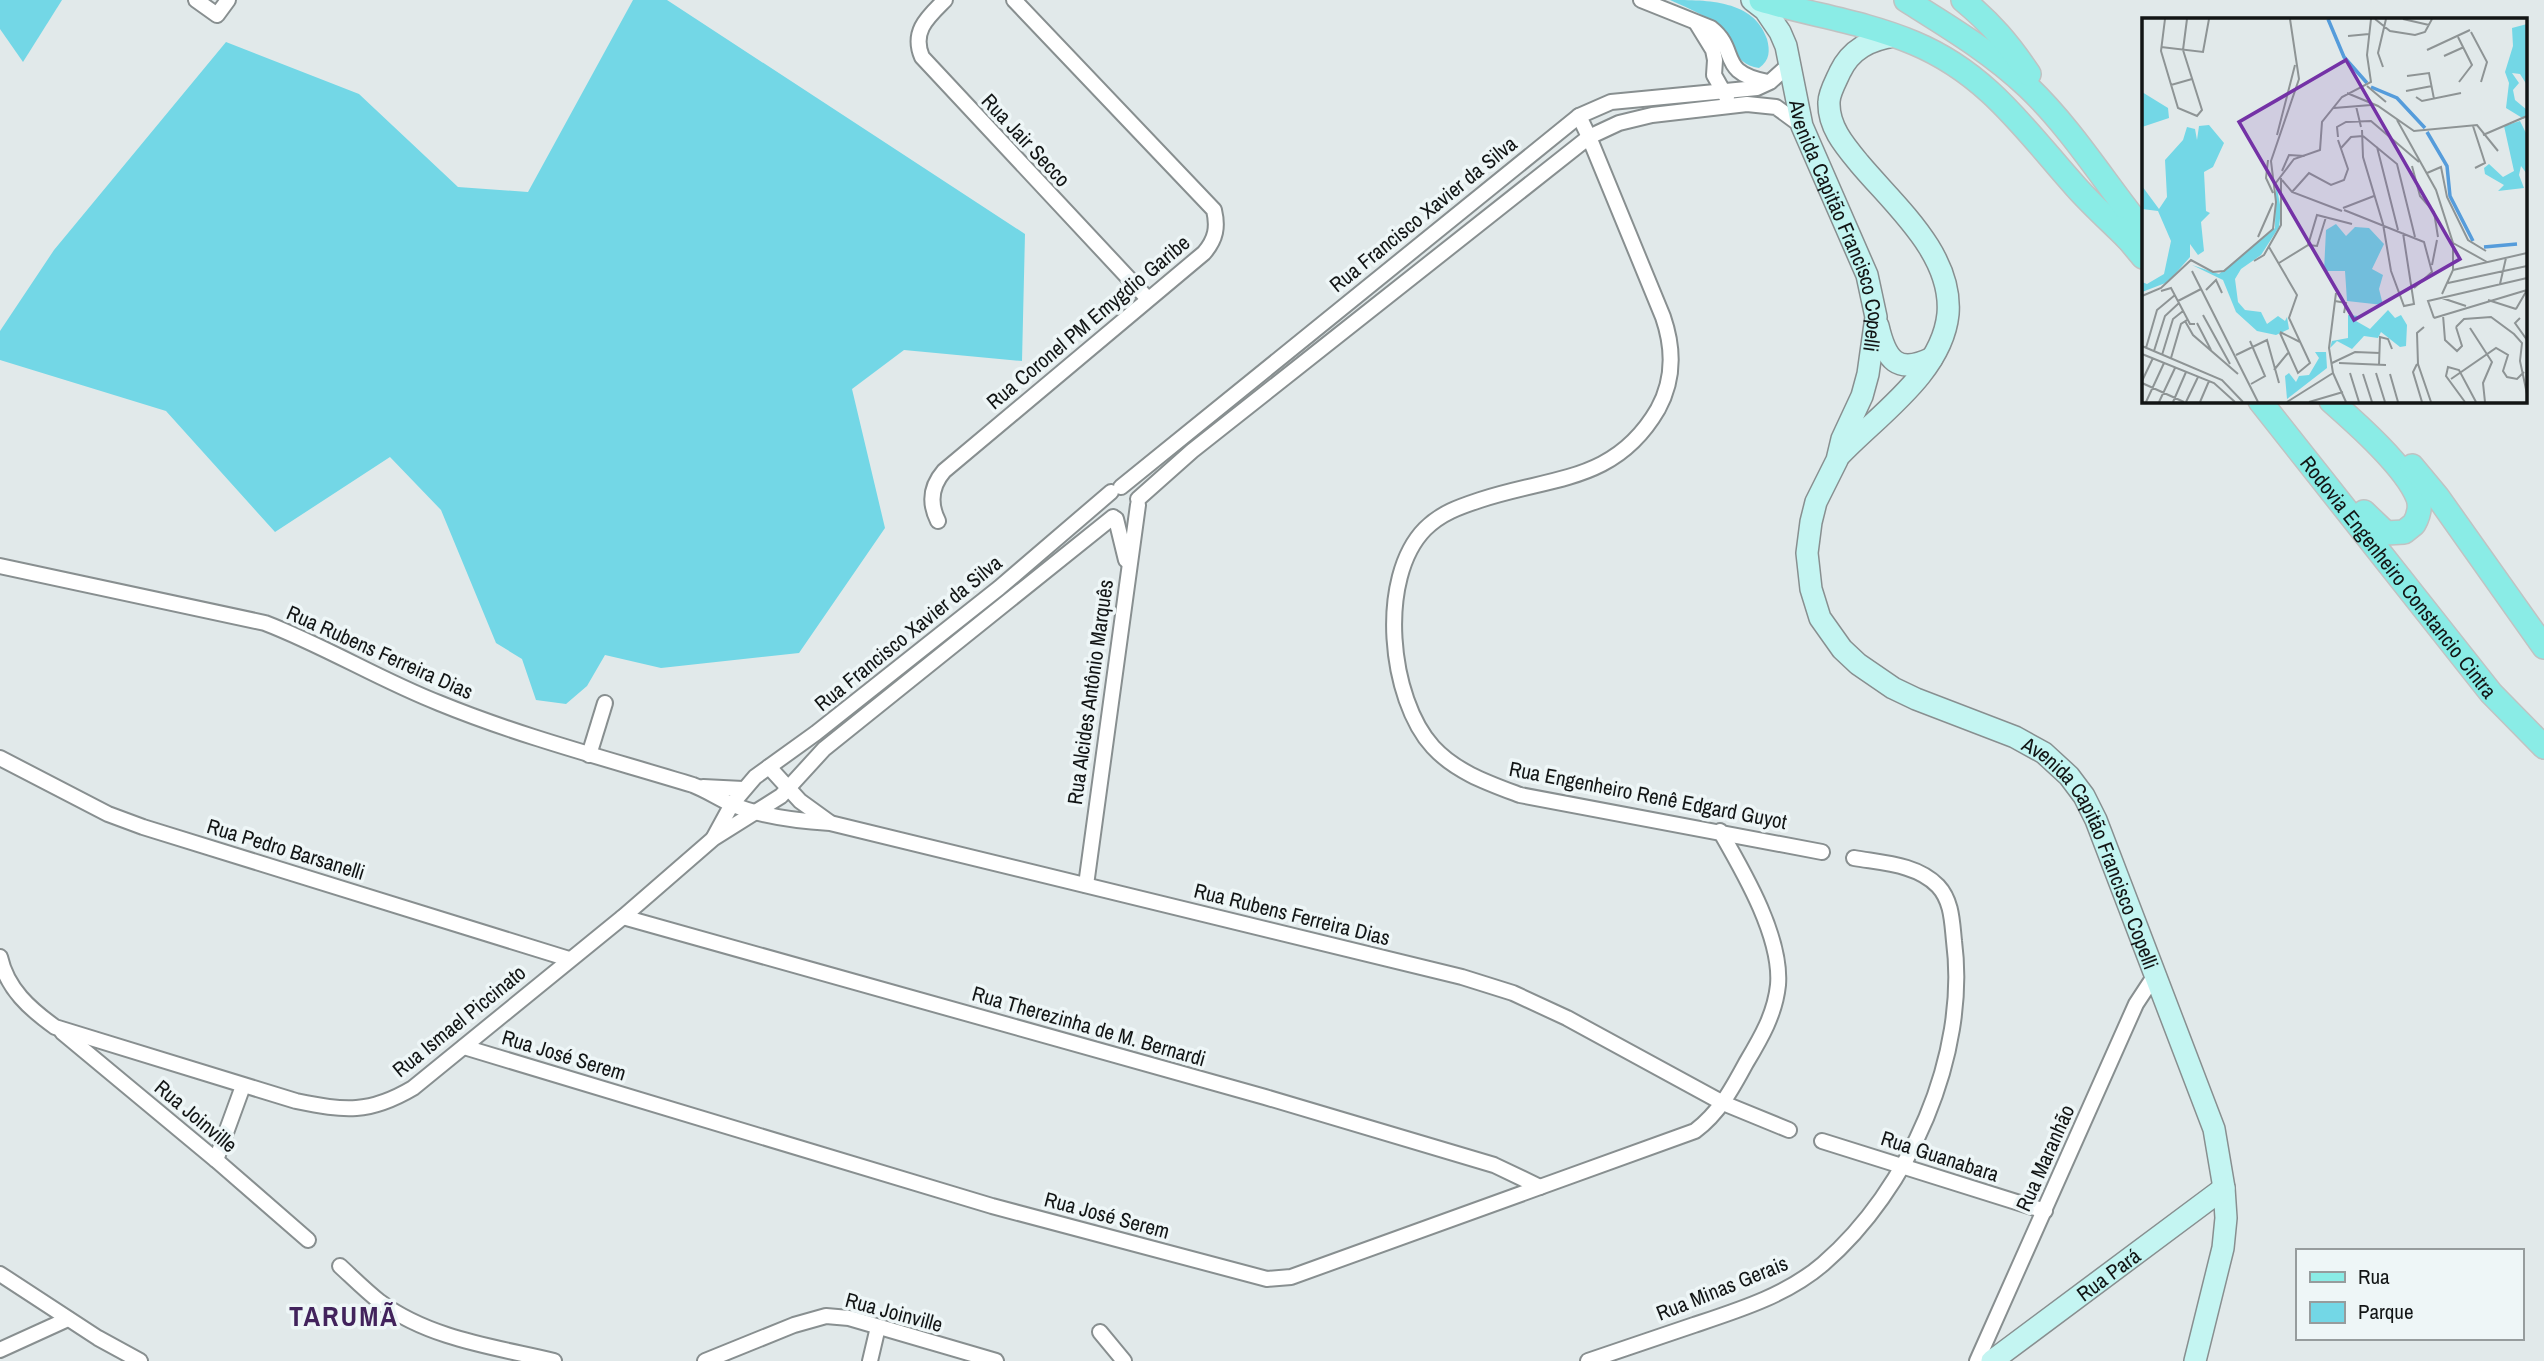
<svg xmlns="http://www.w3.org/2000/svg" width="2544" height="1361" viewBox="0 0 2544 1361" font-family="'Archivo Narrow',sans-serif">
<rect width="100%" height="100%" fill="#e1e9ea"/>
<g fill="#73d7e6">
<polygon points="0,0 62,0 23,62 0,29"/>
<polygon points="633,0 667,0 1025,234 1022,361 904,350 852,389 885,528 799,653 661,668 605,655 587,686 566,704 536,700 522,659 496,643 441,510 390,457 275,532 166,411 0,360 0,331 54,250 226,42 359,94 458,187 528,192"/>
<path d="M1670,0C1708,0 1754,0 1767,39C1770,51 1770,60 1759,68C1731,64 1731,36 1710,20C1698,12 1683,6 1670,0Z"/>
</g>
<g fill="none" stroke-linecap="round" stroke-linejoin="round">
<defs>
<g id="street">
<polyline points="196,0 217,15 228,0"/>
<path d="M945,0C928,17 911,31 922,57L1148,299"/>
<path d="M1641,0L1711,28C1740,51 1716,72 1768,82"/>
<polyline points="1697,24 1713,50 1715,60 1714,75 1727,98"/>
<path d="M1579,116L1589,137L1663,317C1674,349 1674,380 1658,409C1615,483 1552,476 1480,500C1459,507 1441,513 1425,529C1377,578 1389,699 1433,747C1456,772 1488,783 1520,795L1822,852"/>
<polyline points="1121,487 1579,116 1611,102 1757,88 1770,82 1791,63"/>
<polyline points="1138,499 1192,451 1589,137 1619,123 1652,115 1747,104 1776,107 1802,126"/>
<polyline points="1116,519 1126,560"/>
<path d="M938,521C929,503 931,486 944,471L1204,253C1216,239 1218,227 1214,210L1014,0"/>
<path d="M0,566L265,623C325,646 380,680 439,703C522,737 608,759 693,785C706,790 718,798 731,804C762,817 797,821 830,823L1462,977L1513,993L1567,1018L1723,1103L1789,1130"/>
<polyline points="589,755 605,703"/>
<polyline points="0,758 108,814 143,827 569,959"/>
<polyline points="769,767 800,801 829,822"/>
<polyline points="703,787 743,789"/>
<polyline points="714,837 732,804 755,777 816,733 999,588 1111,492"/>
<polyline points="1086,885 1138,505"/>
<polyline points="623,917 1265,1097 1494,1165 1540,1187"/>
<path d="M0,957C7,989 30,1009 55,1027L296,1101C345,1111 369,1114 413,1088L623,917L714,838L781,796L824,749L1113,517"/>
<polyline points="62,1032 216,1160 308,1240"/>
<path d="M464,1047L992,1206L1267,1279L1291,1277L1695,1131C1719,1113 1732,1089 1746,1063C1761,1038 1775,1014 1778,985C1782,937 1743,871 1720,831"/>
<polyline points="1822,1141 2045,1211"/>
<polyline points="216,1160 243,1086"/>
<path d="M340,1266C353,1278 366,1291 380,1302C430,1339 495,1347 554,1361"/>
<polyline points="0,1274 98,1338 140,1361"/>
<polyline points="1100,1332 1124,1361"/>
<polyline points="0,1350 68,1319"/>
<polyline points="705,1361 794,1325 826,1316 849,1318 996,1361"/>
<polyline points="870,1361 878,1327"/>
<path d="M1588,1361C1624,1349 1659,1337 1694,1325C1739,1310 1787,1295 1823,1264C1909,1190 1969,1055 1954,941C1952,922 1952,901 1938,886C1917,864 1882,863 1854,858"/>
<polyline points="1977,1361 2136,1004 2155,975"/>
</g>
<g id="secondary">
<path id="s1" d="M1752,0L1765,10L1780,32L1786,46L1802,126L1867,275L1876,317L1868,374L1862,396L1842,439L1837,460L1816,502L1811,522L1807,553L1811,589L1820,618L1842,649L1858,664L1893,688L1916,699L2015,737L2044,753L2069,776L2084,796L2096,820L2214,1129L2224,1188L2226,1218L2223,1248L2195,1361"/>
<path d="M1878,326C1886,360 1897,375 1932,358"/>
<path d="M1840,455C1878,415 1942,373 1948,314C1953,254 1894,205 1859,163C1844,145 1828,126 1829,102C1829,93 1836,81 1840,72C1851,49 1870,40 1894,36"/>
<path id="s2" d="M1992,1361L2224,1188"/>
</g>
<g id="primary">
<path d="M1761,0C1811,15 1865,22 1914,43C1988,74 2025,130 2076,187C2092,205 2111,222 2128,239"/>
<path d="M1906,0C1949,27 1991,52 2028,87C2072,129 2105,183 2143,230"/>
<path d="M1963,0C1991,23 2009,44 2029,74"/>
<polyline points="2119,228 2143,257"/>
<path id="s3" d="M2260,401L2491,693L2544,747"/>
<path d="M2331,401C2356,423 2406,467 2418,498C2421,507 2419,515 2414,524L2404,532L2386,533L2364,512"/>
<polyline points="2412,466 2437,496 2544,647"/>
</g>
</defs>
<use href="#street" stroke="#888f90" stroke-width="18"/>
<use href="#secondary" stroke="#888f90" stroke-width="24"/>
<use href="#primary" stroke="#c1c2c2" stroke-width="26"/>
<use href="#street" stroke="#fff" stroke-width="14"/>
<use href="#secondary" stroke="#c4f5f2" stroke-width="21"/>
<use href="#primary" stroke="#8aece6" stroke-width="23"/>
</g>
<g text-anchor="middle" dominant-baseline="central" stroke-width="7" stroke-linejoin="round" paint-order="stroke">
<g font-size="21" fill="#121515" stroke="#eef6f7">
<text transform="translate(1026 140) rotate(47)">Rua Jair Secco</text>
<text transform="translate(1423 214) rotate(-39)">Rua Francisco Xavier da Silva</text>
<text stroke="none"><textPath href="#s1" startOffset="247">Avenida Capitão Francisco Copelli</textPath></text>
<text transform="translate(1088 322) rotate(-40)">Rua Coronel PM Emygdio Garibe</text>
<text stroke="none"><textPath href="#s3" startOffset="224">Rodovia Engenheiro Constancio Cintra</textPath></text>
<text transform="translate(908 633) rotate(-39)">Rua Francisco Xavier da Silva</text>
<text transform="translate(380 652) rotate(24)">Rua Rubens Ferreira Dias</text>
<text transform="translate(1090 692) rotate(-82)">Rua Alcides Antônio Marquês</text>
<text transform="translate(1648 795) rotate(11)">Rua Engenheiro Renê Edgard Guyot</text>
<text transform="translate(286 849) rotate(17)">Rua Pedro Barsanelli</text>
<text stroke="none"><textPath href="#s1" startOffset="1038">Avenida Capitão Francisco Copelli</textPath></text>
<text transform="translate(1292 914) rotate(14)">Rua Rubens Ferreira Dias</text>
<text transform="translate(459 1021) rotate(-39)">Rua Ismael Piccinato</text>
<text transform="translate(1089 1026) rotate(16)">Rua Therezinha de M. Bernardi</text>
<text transform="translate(564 1055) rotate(17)">Rua José Serem</text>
<text transform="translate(196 1116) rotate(40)">Rua Joinville</text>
<text transform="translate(1940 1156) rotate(18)">Rua Guanabara</text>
<text transform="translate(2045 1158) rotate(-66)">Rua Maranhão</text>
<text transform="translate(1107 1215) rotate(15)">Rua José Serem</text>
<text stroke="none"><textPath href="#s2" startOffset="145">Rua Pará</textPath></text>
<text transform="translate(1722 1288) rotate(-22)">Rua Minas Gerais</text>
<text transform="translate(894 1312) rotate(15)">Rua Joinville</text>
</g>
<g font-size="28" font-weight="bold" letter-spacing="2" fill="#42235c" stroke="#eef6f7">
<text x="344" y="1316">TARUMÃ</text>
</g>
</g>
<g transform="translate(2142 18)">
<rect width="385" height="385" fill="#e1e9ea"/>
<path d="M385,6V67L378,56L370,55L377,65L371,72L373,82L385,92L382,101L364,90L367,65L363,54L371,28L370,10ZM0,74L26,90L27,100L0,109ZM378,103L385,117V156L379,148L377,157L382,170L356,173L362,167L343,156L342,150L347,146L361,159L372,153L362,108ZM67,107L82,125L71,149L62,154L64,193L68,195L59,204L62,233L56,237L48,226V239L26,264L0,274V264L5,266L22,256L29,223L16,193L0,191V168L17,191L25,179L23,142L41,122L45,109L53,111L55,122L57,108ZM134,165L139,192L137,209L119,237L99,251L93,261L96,284L103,292L119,294L125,306L136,298L143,303L145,299L147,311L134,317L115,313L94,294L81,262L50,247L77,256L133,210ZM194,206L204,218L213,209L227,210L242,226L230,251L241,257L237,271L241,287L205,283L203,253H182L184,212ZM246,292L253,300L259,297L265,307L264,328L258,329L239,314L236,320L222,318L210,331L195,323L188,330L190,323L206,320V297L216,298L214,303L228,311ZM173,334H184L185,350L145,381L143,358L147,355L154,364L157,358L167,357L177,340Z" fill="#73d7e6"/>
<path fill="none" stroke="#559cdb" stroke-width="3.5" d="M186,1L202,39L225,65M229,69L255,80L283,110M285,114L305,148L308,178L331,223M342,229L375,226"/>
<path fill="none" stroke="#8e9495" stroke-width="2" d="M23,1L19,33L36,90L55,98L60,92L41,32L45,1M233,1L248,13L273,17L283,14L290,1M261,1L287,7M329,14L345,44L339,64M206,18L227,16M316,19L330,47L317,64M19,29L61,34L67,1M285,32L328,12M302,38L322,29M241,49L236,35L244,1M265,58L287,55L292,81M29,67L50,61M225,68L244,84M264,73L290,68M205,75L236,88L272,113L335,107L356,133M274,79L280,83L319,75M214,88L219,109M192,90L229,87M255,102L294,172L311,225V252L300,276M331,108L343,145L333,150M220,112L221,139L241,206L249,253L262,288L272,286L261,215M135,117L153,47M341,117L385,98M221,118L255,146L273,219M196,119L195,109L204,104L229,103L277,144M235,129L256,212M199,130L209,119L221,118M126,142L124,160L131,175M270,148L278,178L292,194L296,219M140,153L147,137L163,138M285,155L299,149L305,179L326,222L344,233M140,162L150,174L200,193M133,166L152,141L178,132L180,104L200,79L229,64L225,37L229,1M150,174L167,155L189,167L202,162L206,151L196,122M201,190L232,178M202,192L282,224L290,254L272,270M116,219L131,185M311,225L345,244M166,227L175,228L184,199M127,229L155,277L147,300L168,345L156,355L138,315M112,243L122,237L139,207V160M137,245L166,227L175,197L210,206M290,247L295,222M311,252L385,235M50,253L116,384M306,265L385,248M358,266L364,240M64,272L74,262L80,275M19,273L29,270L48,306H53M0,278L19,270L49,242L71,254L82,253L131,211L134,184L129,143L157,61L148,1M300,280L324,288M346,282L374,291M36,283L59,271M193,283L204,285L202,295M374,291L385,272M61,297L88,346M301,297L303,322L315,333L320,328L314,309M292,300L286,283L385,260M292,300L385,272M378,300L373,305L385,322M43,303L51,317L96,356M55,305L69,332M282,309L275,315L276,346L289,384M314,309L322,301L349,299L372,316L380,325L378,343L385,376M328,310L350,344L341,365L343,384M138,314L158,324M108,323L123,358L109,366M0,328L80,362L101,384M4,330L15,292L33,277M12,333L23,298L37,285M0,336L72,365L93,384M20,337L31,301L41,293M94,337L125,322L137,365M29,340L39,306L45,302M190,345L213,334L238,335M197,345L244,347M275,346L271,354L280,384M237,347L238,319L246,321L250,331M132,352L146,335M191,355L187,330L194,275M191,355L204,384M208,355L217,384M234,355L243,384M221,356L230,384M248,356L256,384M309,361L354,330L366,337L361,353L365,359L375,361L382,354M0,363L11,340M0,365L42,384M4,384L22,345M17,384L33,350M31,384L44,354M44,384L56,359M58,384L67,363M145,384L191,355M167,384L201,374M323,384L304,358L306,349L317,352L334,384"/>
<path fill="#7432a6" fill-opacity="0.15" stroke="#7432a6" stroke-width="3.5" d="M204,42L318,241L212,302L97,104Z"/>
<rect width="385" height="385" fill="none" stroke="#121515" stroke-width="3.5"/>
</g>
<rect x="2296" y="1249" width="228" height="91" fill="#eef6f7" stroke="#969c9d" stroke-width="2"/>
<rect x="2310" y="1272" width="35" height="10" fill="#8aece6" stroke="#969c9d" stroke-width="2"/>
<text x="2358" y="1284" font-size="21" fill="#121515">Rua</text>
<rect x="2310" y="1302" width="35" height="21" fill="#73d7e6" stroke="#969c9d" stroke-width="2"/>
<text x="2358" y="1319" font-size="21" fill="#121515">Parque</text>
</svg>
